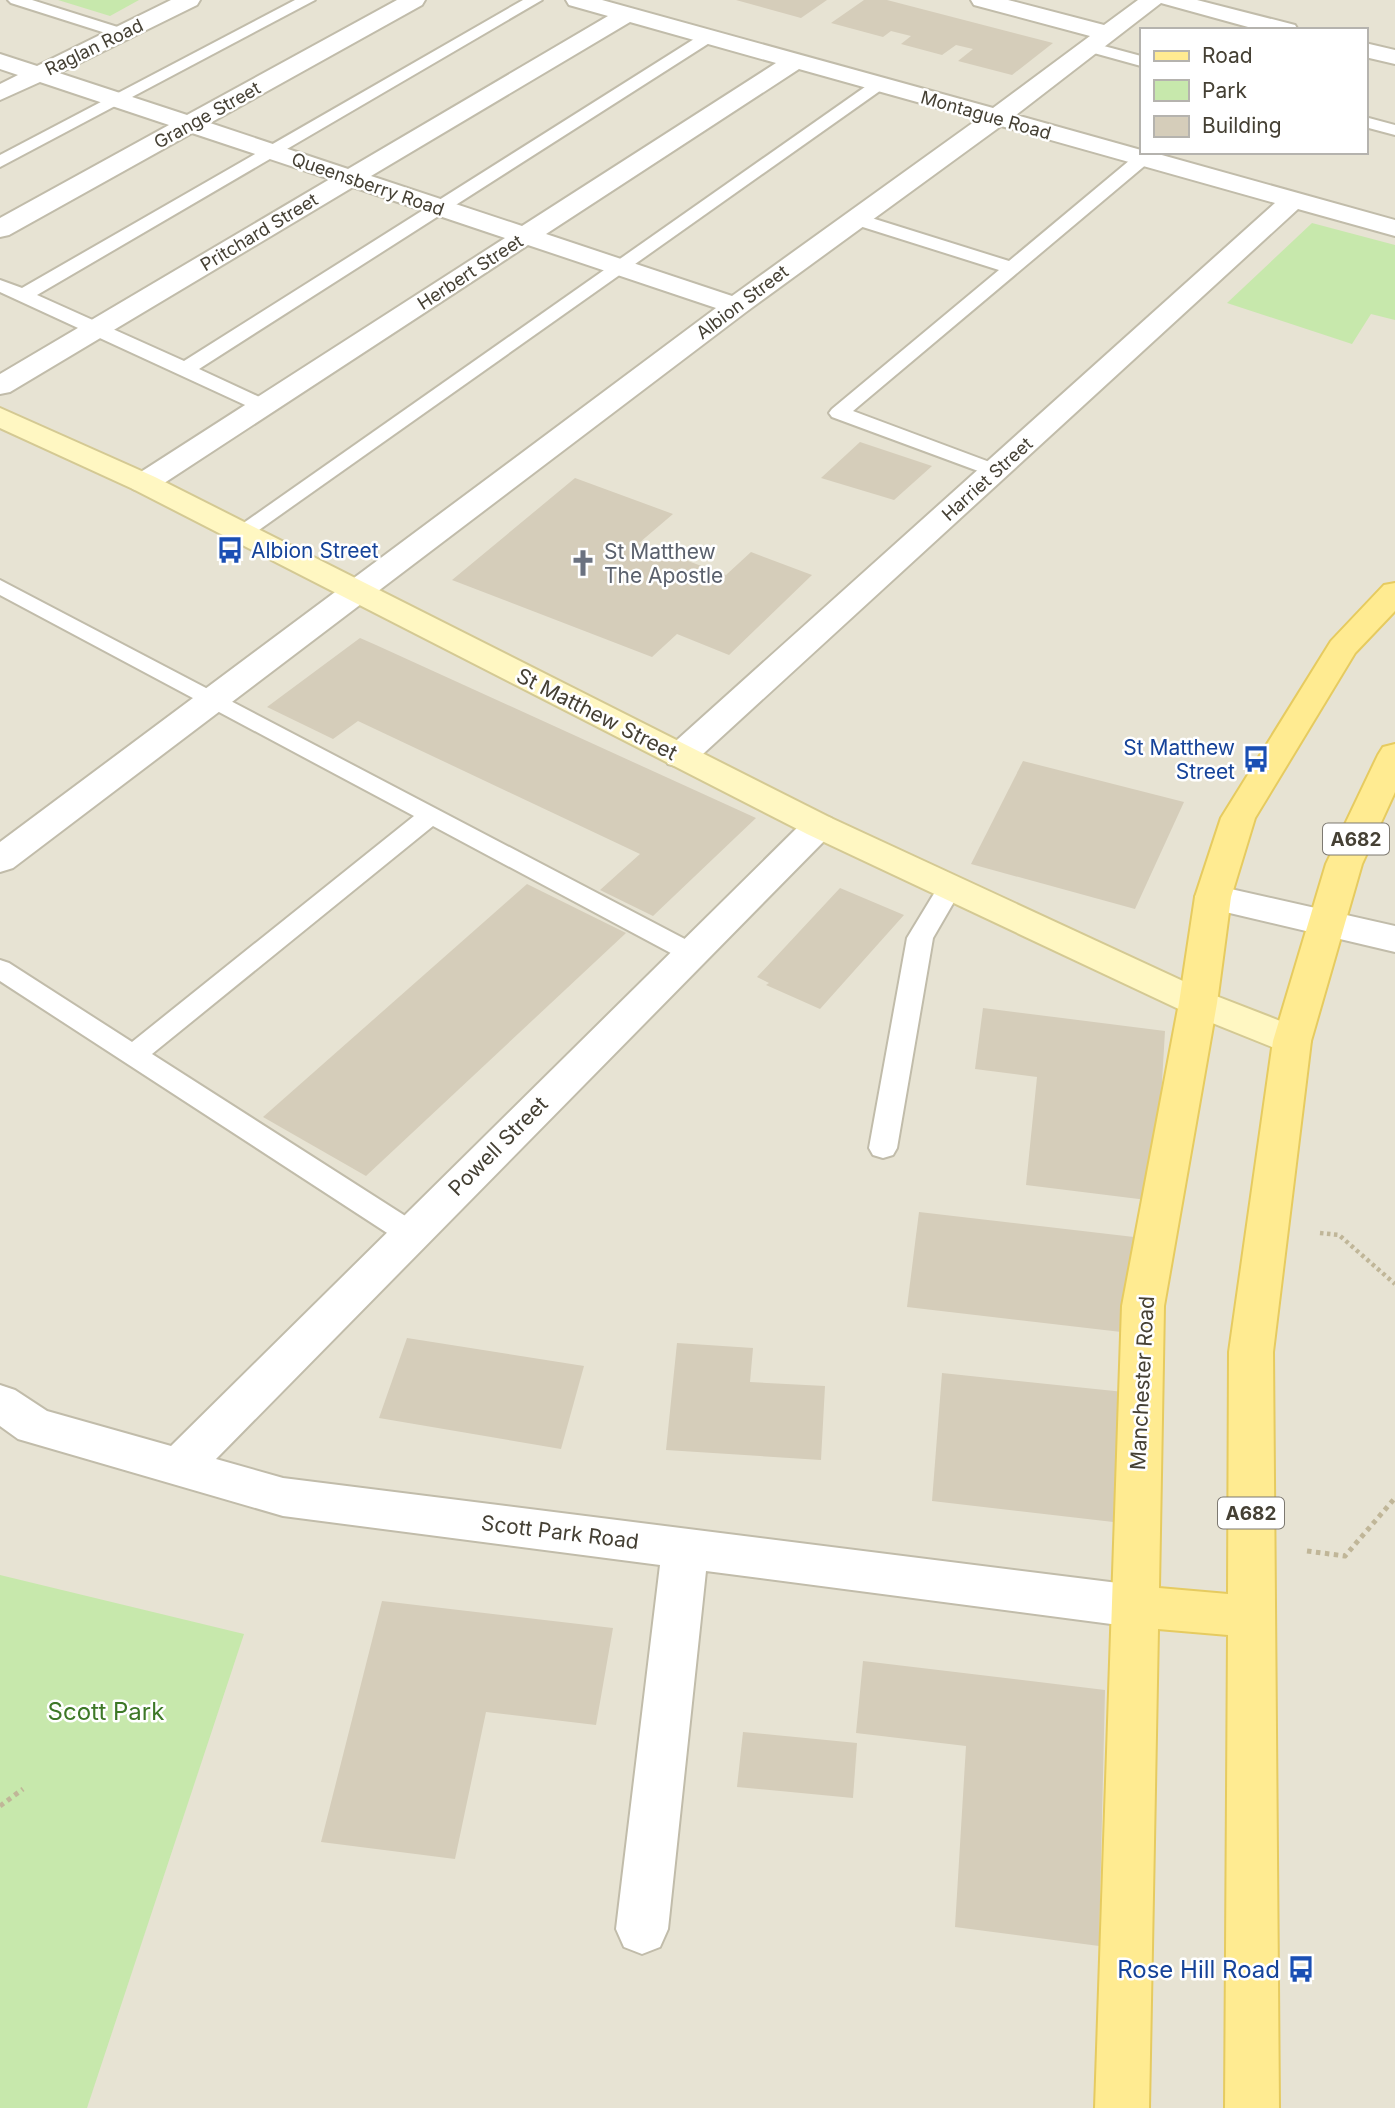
<svg xmlns="http://www.w3.org/2000/svg" width="1395" height="2108" viewBox="0 0 1395 2108" font-family="Inter,sans-serif">
<rect width="100%" height="100%" fill="#f3f0e5"/>
<path fill="#e7e3d3" fill-rule="evenodd" d="M0,0H1395V2108H0ZM1141,30H1365V152H1141Z"/>
<g fill="#c7e8ac">
<polygon points="58,0 139,0 110,16"/>
<polygon points="1312,223 1395,245 1395,320 1371,314 1352,344 1227,303"/>
<polygon points="0,1575 244,1634 87,2108 0,2108"/>
</g>
<g fill="#d5cdba">
<polygon points="736,0 827,0 801,18"/>
<polygon points="864,0 887,0 1053,43 1012,75 958,61 973,49 956,45 942,55 901,44 911,36 891,31 883,37 831,23"/>
<polygon points="860,442 932,466 894,500 821,478"/>
<polygon points="575,478 673,514 639,543 726,575 751,552 812,575 729,655 677,634 652,657 452,580"/>
<polygon points="360,638 376,645 756,818 653,916 600,890 640,854 358,721 333,739 267,707"/>
<polygon points="1023,761 1184,802 1135,909 971,864"/>
<polygon points="527,884 626,933 366,1176 263,1117"/>
<polygon points="840,888 904,915 820,1009 766,985 769,983 757,977"/>
<polygon points="983,1008 1165,1031 1155,1201 1026,1185 1037,1077 975,1069"/>
<polygon points="919,1212 1134,1237 1130,1333 907,1307"/>
<polygon points="407,1338 584,1366 561,1449 379,1418"/>
<polygon points="677,1343 753,1348 750,1382 825,1386 821,1460 666,1450"/>
<polygon points="942,1373 1124,1392 1122,1523 932,1501"/>
<polygon points="382,1601 613,1628 596,1725 486,1712 455,1859 321,1842"/>
<polygon points="863,1661 1105,1690 1099,1946 955,1927 966,1746 856,1733"/>
<polygon points="743,1732 857,1743 853,1798 737,1787"/>
</g>
<g fill="none" stroke-linecap="round" stroke-linejoin="round">
<defs>
<g id="service">
<polygon points="8,0 32,0 127,30 129,33 121,38 115,36 11,3"/>
<polygon points="295,0 315,0 0,167 0,155"/>
<polygon points="523,0 542,0 37,295 184,361 702,34 714,34 716,37 714,40 199,369 270,402 273,406 270,410 256,410 0,292 0,280 22,288"/>
<polygon points="1089,42 1141,56 1141,66 1083,50 1081,47 1083,44"/>
<polygon points="878,80 884,82 886,85 884,88 249,537 235,537 232,533 235,529 872,82"/>
<polygon points="1365,117 1395,125 1395,135 1365,127"/>
<polygon points="1142,154 1150,159 1148,163 853,411 1003,467 1006,471 1003,475 989,475 832,417 829,413 832,409 999,270 850,223 847,219 850,215 862,215 1009,261 1136,155"/>
<polygon points="0,580 700,947 704,953 700,959 691,962 682,959 433,826 152,1054 421,1226 425,1234 421,1242 411,1245 401,1242 0,981 0,960 9,963 132,1042 414,816 0,595"/>
<polygon points="950,880 959,882 962,888 933,938 897,1148 893,1155 883,1158 873,1155 869,1148 907,938 941,882"/>
</g>
<g id="minor">
<path d="M171,0H200L197,5L59,73L187,115L397,0H425L422,5L210,123L348,169L608,16L569,5L566,0H602L993,108L1090,36L974,5L971,0H1008L1104,25L1138,0H1197L1295,25L1298,30H1259L1161,3L1016,115L1141,150V152H1151L1395,220V236L1298,209L692,764L680,767L668,764L663,756L668,748L1275,203L1001,126L746,312L13,868L0,872V842L716,308L528,245L155,489L144,492L133,489L129,483L133,477L505,238L353,187L10,392L0,394V374L330,179L192,133L9,235L0,237V218L169,125L40,82L0,100V84L18,75L0,69V54L37,66ZM630,22L776,63L522,226L371,176ZM799,69L978,119L732,296L546,234Z"/>
<polygon points="1365,43 1395,50 1395,64 1365,57"/>
<polygon points="819,815 831,818 837,826 831,834 216,1459 283,1478 1134,1585 1151,1591 1157,1606 1151,1621 1134,1627 706,1571 668,1929 660,1947 642,1954 624,1947 616,1929 660,1565 283,1516 18,1439 0,1426 0,1385 15,1390 47,1411 171,1446 807,818"/>
<polygon points="1213,885 1395,926 1395,952 1200,906 1195,897 1200,888"/>
</g>
<polygon id="secondary" points="0,408 155,477 831,818 1211,994 1306,1031 1311,1041 1306,1051 1292,1055 1185,1012 807,834 133,489 0,428"/>
<polygon id="primary" points="1395,583 1395,611 1355,653 1255,818 1231,897 1217,1003 1164,1306 1159,1588 1228,1594 1229,1352 1273,1041 1326,864 1378,755 1383,747 1395,744 1395,792 1362,864 1311,1041 1273,1352 1279,2108 1225,2108 1228,1635 1158,1629 1149,2108 1095,2108 1122,1306 1179,1003 1195,897 1221,818 1331,641 1384,585"/>
</defs>
<use href="#service" stroke="#c1bcaa" stroke-width="4"/>
<use href="#minor" stroke="#c1bcaa" stroke-width="4"/>
<use href="#secondary" stroke="#d4c993" stroke-width="4"/>
<use href="#primary" stroke="#e6cb60" stroke-width="4"/>
<polyline stroke="#c0b698" stroke-width="4.5" stroke-dasharray="3.5 3.5" stroke-linecap="butt" points="1320,1233 1339,1235 1395,1284"/>
<g stroke="#c0b698" stroke-width="5" stroke-dasharray="4.5 4.5" stroke-linecap="butt">
<polyline points="1307,1551 1345,1556 1395,1498"/>
<polyline points="0,1806 23,1789"/>
</g>
<use href="#service" fill="#fff" fill-rule="evenodd"/>
<use href="#minor" fill="#fff" fill-rule="evenodd"/>
<use href="#secondary" fill="#fff7c2" fill-rule="evenodd"/>
<use href="#primary" fill="#ffeb91" fill-rule="evenodd"/>
</g>
<defs>
<symbol id="bus-bare" viewBox="-9 -9 18 18"><path d="M-5-6H5V4H4V6H2V4H-2V6H-4V4H-5ZM-3.5-4V0h7V-4ZM-3.5 1.2v1.5H-2V1.2ZM2 1.2v1.5H3.5V1.2Z" fill="#1a4fb4" stroke="#fff" stroke-width="2.5" paint-order="stroke"/></symbol>
<symbol id="church-bare" viewBox="-9 -9 18 18"><path d="M-1.2-6h2.4v3.5h3.3v2.4h-3.3V6h-2.4V-.1h-3.3v-2.4h3.3Z" fill="#6b7280" stroke="#fff" stroke-width="2.5" paint-order="stroke"/></symbol>
</defs>
<g fill-rule="evenodd">
<use href="#bus-bare" x="211" y="531" width="38" height="38"/>
<use href="#church-bare" x="564" y="544" width="38" height="38"/>
<use href="#bus-bare" x="1237" y="740" width="38" height="38"/>
<use href="#bus-bare" x="1282" y="1950" width="38" height="38"/>
</g>
<g text-anchor="middle" dominant-baseline="central" stroke-width="5" stroke-linejoin="round" paint-order="stroke">
<g font-size="18" fill="#454034" stroke="#fff">
<text transform="translate(94 47) rotate(-26)">Raglan Road</text>
<text transform="translate(207 115) rotate(-29)">Grange Street</text>
<text transform="translate(986 115) rotate(16)">Montague Road</text>
<text transform="translate(368 184) rotate(19)">Queensberry Road</text>
<text transform="translate(259 232) rotate(-31)">Pritchard Street</text>
<text transform="translate(470 272) rotate(-33)">Herbert Street</text>
<text transform="translate(742 302) rotate(-37)">Albion Street</text>
<text transform="translate(987 479) rotate(-42)">Harriet Street</text>
</g>
<g fill="#fff" stroke="#7d7971" stroke-width="2">
<rect x="1323" y="823.5" width="66" height="31" rx="5"/>
<rect x="1218" y="1497.5" width="66" height="31" rx="5"/>
</g>
<g font-size="19" font-weight="bold" fill="#454034">
<text x="1356" y="839">A682</text>
<text x="1251" y="1513">A682</text>
</g>
<g font-size="21" fill="#164399" stroke="#fff" text-anchor="start">
<text x="251" y="550">Albion Street</text>
<text x="1235" y="747" text-anchor="end">St Matthew<tspan x="1235" dy="24">Street</tspan></text>
</g>
<g font-size="21" fill="#5b616d" stroke="#fff" text-anchor="start">
<text x="604" y="551">St Matthew<tspan x="604" dy="24">The Apostle</tspan></text>
</g>
<g font-size="21" fill="#454034" stroke="#fff">
<text transform="translate(597 714) rotate(27)">St Matthew Street</text>
<text transform="translate(498 1146) rotate(-45)">Powell Street</text>
<text transform="translate(1142 1383) rotate(-87)">Manchester Road</text>
<text transform="translate(560 1532) rotate(7)">Scott Park Road</text>
</g>
<g font-size="24" fill="#3d7827" stroke="#fff">
<text x="106" y="1711">Scott Park</text>
</g>
<g font-size="24" fill="#164399" stroke="#fff" text-anchor="end">
<text x="1280" y="1969">Rose Hill Road</text>
</g>
</g>
<rect x="1140" y="28" width="228" height="126" fill="#ffffff" stroke="#b5b3ae" stroke-width="2"/>
<rect x="1154" y="51" width="35" height="10" fill="#ffeb91" stroke="#b5b3ae" stroke-width="2"/>
<text x="1202" y="63" font-size="21" fill="#454034">Road</text>
<rect x="1154" y="80" width="35" height="21" fill="#c7e8ac" stroke="#b5b3ae" stroke-width="2"/>
<text x="1202" y="98" font-size="21" fill="#454034">Park</text>
<rect x="1154" y="116" width="35" height="21" fill="#d5cdba" stroke="#b5b3ae" stroke-width="2"/>
<text x="1202" y="133" font-size="21" fill="#454034">Building</text>
</svg>
